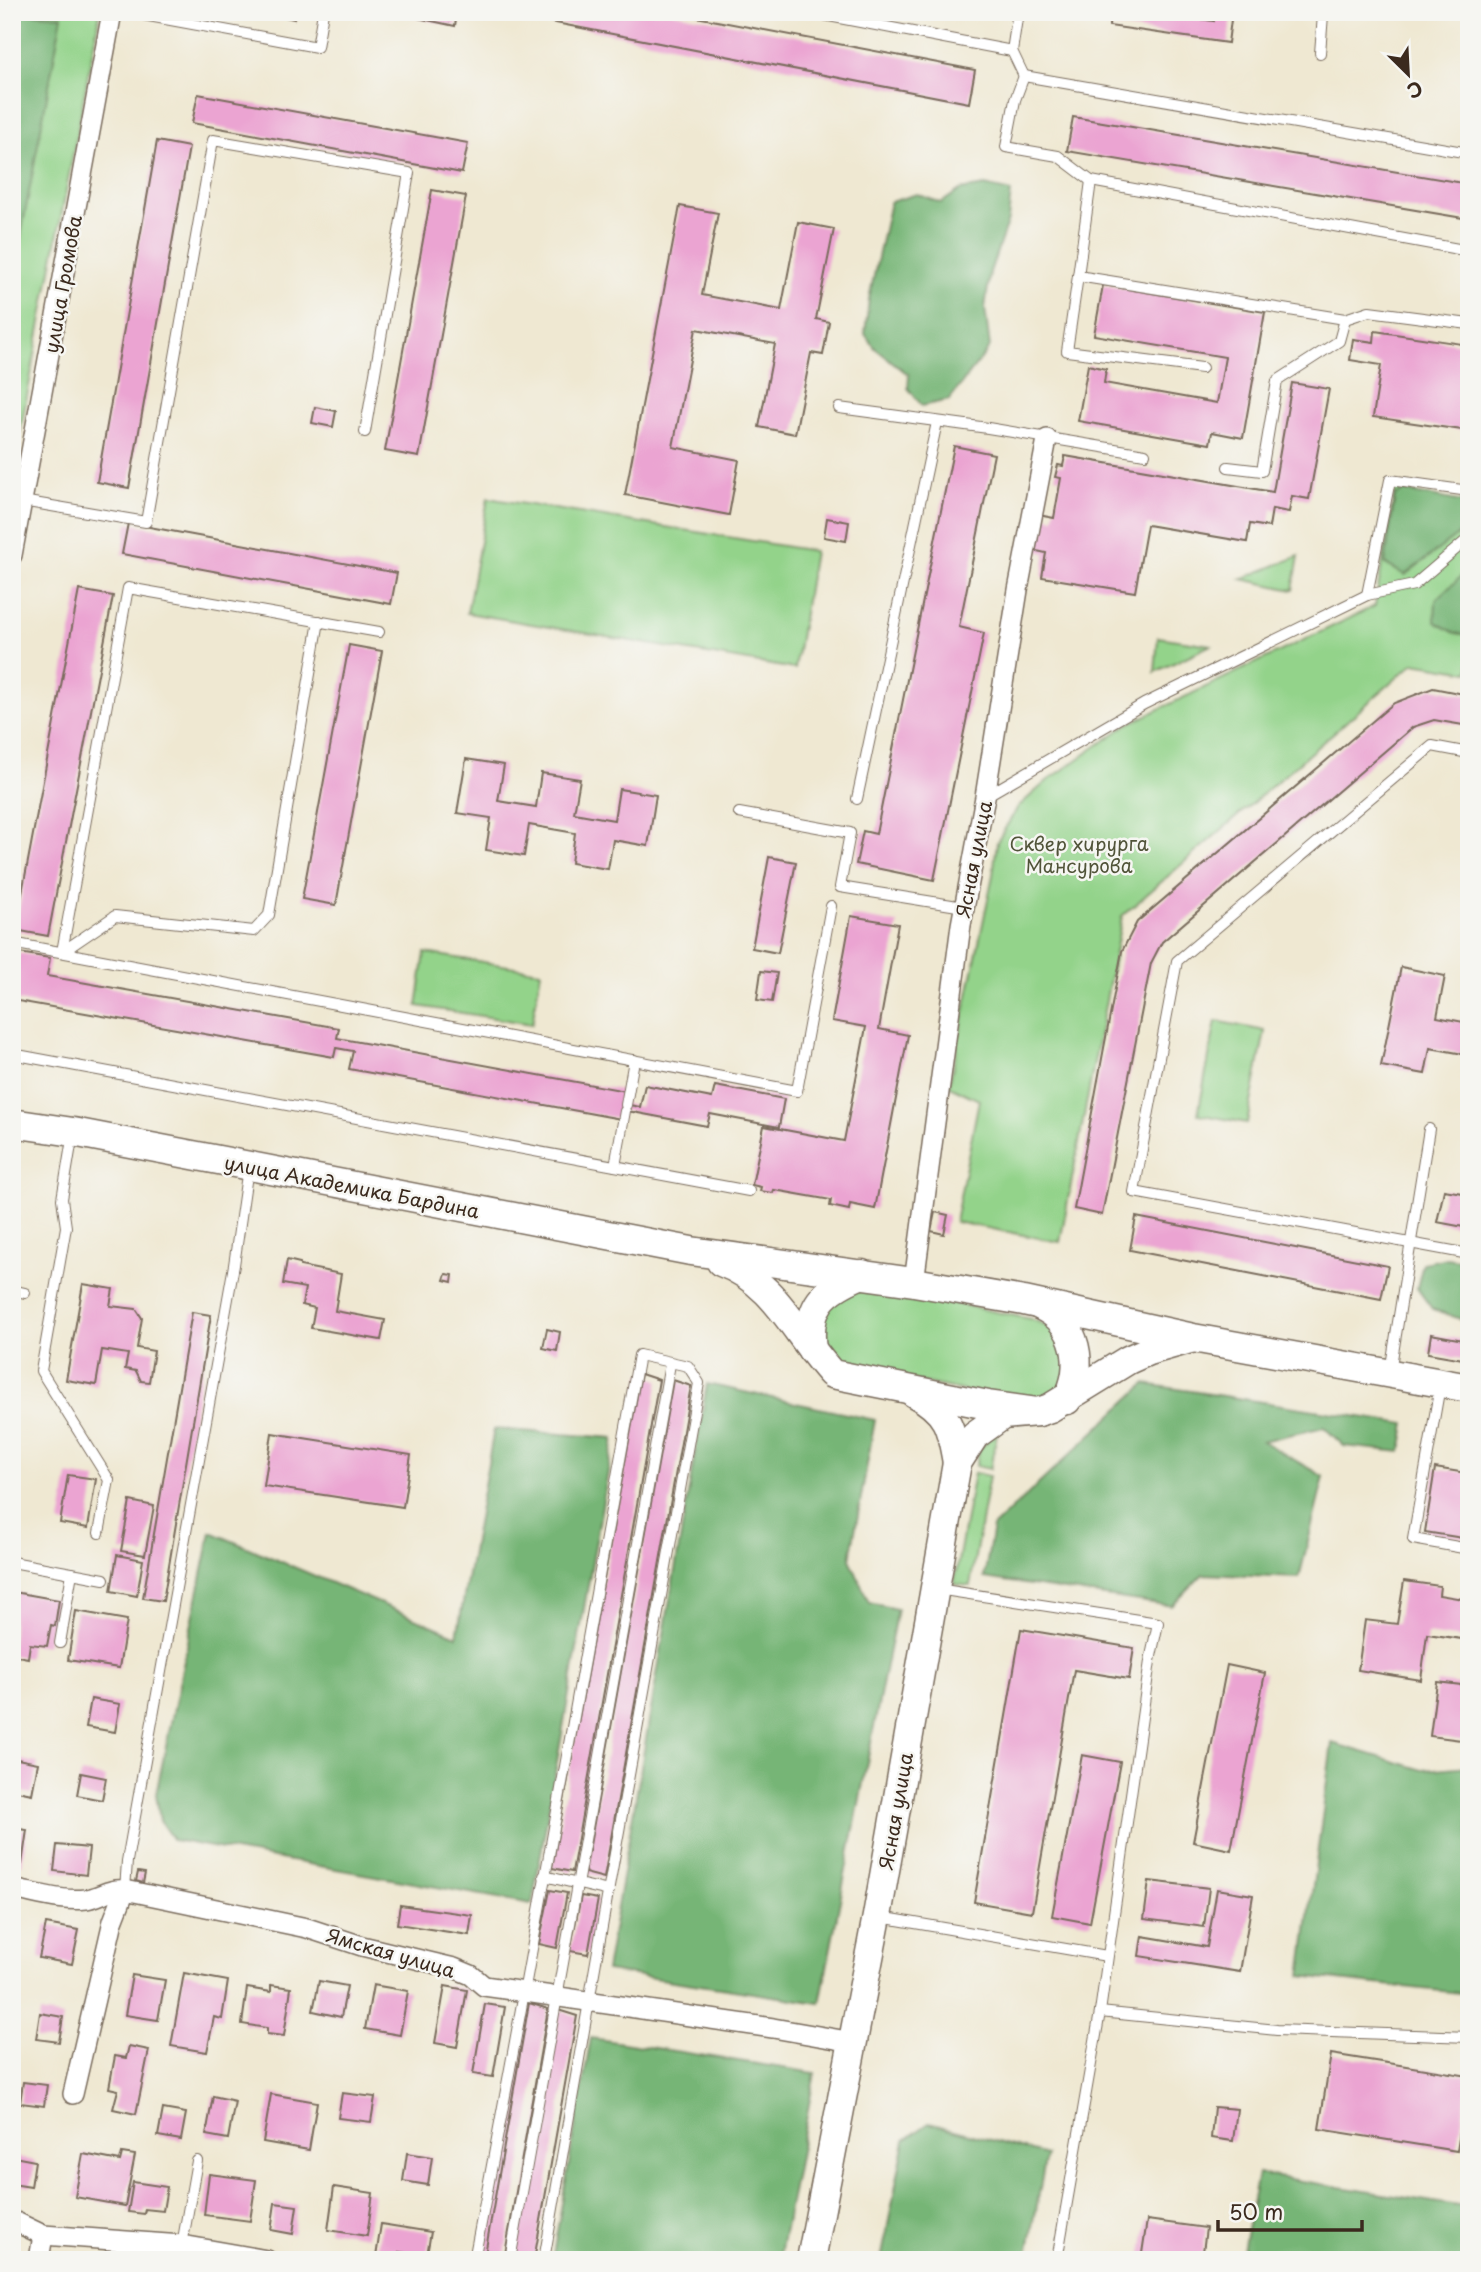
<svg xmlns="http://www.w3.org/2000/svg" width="1481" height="2272" viewBox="0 0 1481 2272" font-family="'Playpen Sans',sans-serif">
<rect width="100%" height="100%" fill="#f6f6f2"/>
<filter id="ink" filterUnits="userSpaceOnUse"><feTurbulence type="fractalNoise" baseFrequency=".0143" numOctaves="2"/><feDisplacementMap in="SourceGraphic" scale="14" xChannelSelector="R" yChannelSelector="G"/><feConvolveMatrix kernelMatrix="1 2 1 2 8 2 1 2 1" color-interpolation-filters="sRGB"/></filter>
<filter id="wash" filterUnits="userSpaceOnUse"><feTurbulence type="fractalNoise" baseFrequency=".00686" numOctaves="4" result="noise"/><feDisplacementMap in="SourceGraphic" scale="28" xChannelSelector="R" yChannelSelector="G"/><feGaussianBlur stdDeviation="1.57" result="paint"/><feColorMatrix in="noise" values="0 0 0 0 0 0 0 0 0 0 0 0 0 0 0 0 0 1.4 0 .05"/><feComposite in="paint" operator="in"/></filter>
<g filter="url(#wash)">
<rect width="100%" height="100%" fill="#efe8d2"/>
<g fill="#93d38a" stroke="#677e54" stroke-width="2">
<polygon points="12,12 100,12 12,475"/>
<polygon points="1395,489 1469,505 1469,672 1414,663 1122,916 1060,1242 955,1222 979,1100 949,1086 993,875 997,842 1018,807 1047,781 1128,724 1375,606"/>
<polygon points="488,498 814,551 795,669 467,613"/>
<polygon points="1299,556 1293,590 1241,579"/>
<polygon points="1158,637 1211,645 1155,672"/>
<polygon points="425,953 541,971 532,1024 417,1006"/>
<polygon points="1216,1021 1265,1031 1247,1123 1198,1114"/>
<polygon points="867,1286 1031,1319 1048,1326 1072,1360 1061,1389 1025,1403 841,1366 823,1345 823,1316 832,1303"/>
<polygon points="998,1429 990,1469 976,1466 979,1450"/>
<polygon points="974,1473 989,1476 970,1586 954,1584"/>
</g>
<g fill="#76b576" stroke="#58704a" stroke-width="2">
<polygon points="12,12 62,16 12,283"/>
<polygon points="985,186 1011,192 1008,220 990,272 985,308 990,347 949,400 922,406 908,388 909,375 875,348 865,334 869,299 890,202 917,194 941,203 960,190"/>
<polygon points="1404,491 1469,503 1469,526 1405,575 1385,564 1395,496"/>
<polygon points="1469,569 1469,635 1455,633 1435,622 1436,600"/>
<polygon points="1447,1258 1469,1262 1469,1322 1432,1309 1417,1288 1423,1263"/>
<polygon points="707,1384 875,1420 850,1559 869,1603 897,1609 820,2003 606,1971"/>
<polygon points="1145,1384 1406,1424 1401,1452 1344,1446 1324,1427 1262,1441 1324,1477 1299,1578 1203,1574 1172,1606 984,1578 993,1527"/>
<polygon points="494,1429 614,1438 532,1904 173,1840 160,1821 156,1794 211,1532 457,1636"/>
<polygon points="1332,1743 1423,1770 1469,1766 1469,1994 1301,1976"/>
<polygon points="591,2038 815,2073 779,2260 552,2260"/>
<polygon points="929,2123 1046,2155 1027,2260 881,2260 905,2140"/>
<polygon points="1258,2174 1458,2206 1469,2200 1469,2260 1241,2260"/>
</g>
<g id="blocks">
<g fill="#eba4d2">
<polygon points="264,12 295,12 294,19"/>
<polygon points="390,12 457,12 455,26"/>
<polygon points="499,12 670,12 975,70 969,103"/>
<polygon points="1110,12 1154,12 1214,21 1215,12 1232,12 1228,43 1109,26"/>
<polygon points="198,94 468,143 462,173 192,123"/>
<polygon points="1073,117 1469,184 1469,219 1067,151"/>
<polygon points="157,141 189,147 129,488 97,482"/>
<polygon points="432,190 466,196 419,457 385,451"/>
<polygon points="680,206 718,213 702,295 781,310 798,222 834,229 816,319 829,322 823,355 811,353 795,434 759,427 775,344 696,329 673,447 739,460 729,515 625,495"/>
<polygon points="1103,285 1265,312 1243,438 1212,432 1210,444 1078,421 1088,365 1106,369 1104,383 1217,403 1225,357 1094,335"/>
<polygon points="1375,331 1469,345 1469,431 1373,417 1381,365 1350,360 1353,339 1374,342"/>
<polygon points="1292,383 1329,389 1309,499 1292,496 1289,512 1272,509 1269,527 1250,524 1247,542 1147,525 1135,592 1042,577 1046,553 1032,550 1038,515 1054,518 1061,478 1055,477 1058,465 1063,466 1065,456 1273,492"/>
<polygon points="315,407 336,411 333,427 312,423"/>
<polygon points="954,446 994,454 959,627 984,633 934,880 856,864 863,831 876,834"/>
<polygon points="827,518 849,522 846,541 824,537"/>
<polygon points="128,523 397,573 391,604 122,554"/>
<polygon points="79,590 113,596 48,936 15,930"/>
<polygon points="349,645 382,651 336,905 302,899"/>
<polygon points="1433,688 1469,695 1469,726 1434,720 1413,727 1162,942 1151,963 1102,1215 1074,1209 1122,951 1137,922 1388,708 1394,703"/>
<polygon points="466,759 504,765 498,801 536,807 541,773 580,779 574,813 614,820 619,789 656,795 648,846 613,840 608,869 571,863 575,833 529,825 524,856 486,850 491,818 457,813"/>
<polygon points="769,857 796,862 778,953 752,948"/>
<polygon points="851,916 898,924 879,1029 908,1035 875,1209 850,1204 849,1210 830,1206 831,1200 774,1190 773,1193 760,1191 761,1187 752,1185 764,1126 844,1141 866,1027 832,1021"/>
<polygon points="19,953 50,958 47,976 339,1028 337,1038 626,1091 624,1104 640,1107 645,1085 712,1098 715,1086 784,1099 779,1127 710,1114 707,1126 622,1110 621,1119 349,1069 353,1051 336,1048 334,1057 12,1000"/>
<polygon points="1401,967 1445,976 1437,1017 1469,1023 1469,1055 1430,1048 1425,1074 1381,1066"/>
<polygon points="761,971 777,973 772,1002 757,1000"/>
<polygon points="1467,1058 1469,1058 1469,1083 1463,1082"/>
<polygon points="1444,1190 1469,1194 1469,1228 1437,1222"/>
<polygon points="935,1212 948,1215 944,1234 931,1231"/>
<polygon points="1136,1217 1388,1266 1381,1299 1130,1250"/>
<polygon points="287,1260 300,1263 300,1266 341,1274 335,1311 385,1320 381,1340 311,1328 315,1308 302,1305 305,1288 283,1284"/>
<polygon points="446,1274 453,1275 452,1282 444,1280"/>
<polygon points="83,1284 113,1289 110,1306 136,1309 142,1318 137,1348 154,1351 149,1382 141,1381 136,1371 125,1369 128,1354 102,1350 96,1385 66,1380"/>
<polygon points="192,1312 211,1315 163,1601 143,1598"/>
<polygon points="547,1329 560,1332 557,1351 543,1348"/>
<polygon points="1431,1334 1469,1341 1469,1360 1428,1353"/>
<polygon points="641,1374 659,1380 572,1872 552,1868"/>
<polygon points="673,1380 691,1386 604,1878 585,1873"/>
<polygon points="272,1433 411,1455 403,1507 264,1486"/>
<polygon points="1435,1468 1466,1473 1469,1468 1469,1539 1425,1532"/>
<polygon points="68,1475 96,1479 88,1528 60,1523"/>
<polygon points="130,1501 154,1506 145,1555 121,1551"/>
<polygon points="117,1555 143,1560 137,1596 111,1591"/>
<polygon points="1404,1581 1440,1586 1439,1595 1469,1600 1469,1640 1427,1634 1421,1680 1358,1670 1365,1620 1397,1624"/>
<polygon points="14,1592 59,1600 55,1626 51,1625 47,1646 30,1644 28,1658 12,1655"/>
<polygon points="76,1611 127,1620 119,1668 68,1660"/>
<polygon points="1021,1629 1134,1648 1129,1679 1074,1670 1032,1912 974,1902"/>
<polygon points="1227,1665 1265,1673 1231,1850 1193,1842"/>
<polygon points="1437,1682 1469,1686 1469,1741 1430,1736"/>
<polygon points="91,1699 120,1704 115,1732 86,1727"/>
<polygon points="1082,1755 1120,1762 1090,1923 1052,1916"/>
<polygon points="12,1758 38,1763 32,1794 12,1790"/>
<polygon points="81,1773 106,1778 102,1800 77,1795"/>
<polygon points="12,1828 27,1830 22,1864 12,1863"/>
<polygon points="57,1845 89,1848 86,1875 54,1871"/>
<polygon points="138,1872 145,1873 143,1883 136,1881"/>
<polygon points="1149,1881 1209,1888 1204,1927 1144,1919"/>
<polygon points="1217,1889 1253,1895 1240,1972 1139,1956 1142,1936 1207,1947"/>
<polygon points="550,1890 567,1893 557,1948 539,1944"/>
<polygon points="581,1896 598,1899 588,1954 570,1951"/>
<polygon points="400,1905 472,1915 469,1935 397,1924"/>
<polygon points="46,1924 79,1930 72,1964 39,1958"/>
<polygon points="184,1973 228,1981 222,2019 214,2017 207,2052 171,2046"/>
<polygon points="132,1975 165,1980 158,2020 125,2015"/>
<polygon points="319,1981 347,1986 341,2017 313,2011"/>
<polygon points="271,1985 291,1988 284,2036 267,2034 267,2028 242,2024 247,1988 271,1992"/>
<polygon points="373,1985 408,1991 400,2035 365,2029"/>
<polygon points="445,1986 467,1990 457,2047 435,2043"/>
<polygon points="529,2003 548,2009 504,2260 484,2260"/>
<polygon points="485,2004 505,2007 493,2077 473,2074"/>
<polygon points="558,2010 577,2016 534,2260 514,2260"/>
<polygon points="40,2013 63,2017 59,2042 36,2039"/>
<polygon points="129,2046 149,2050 136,2114 113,2109 118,2090 109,2088 115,2056 126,2058"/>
<polygon points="1331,2054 1469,2076 1457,2151 1319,2129"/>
<polygon points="23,2082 47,2085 44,2106 20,2103"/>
<polygon points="342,2093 375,2097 371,2122 338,2118"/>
<polygon points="271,2094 317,2102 309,2150 263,2142"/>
<polygon points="213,2096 235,2101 228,2139 206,2135"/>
<polygon points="1214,2107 1237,2109 1233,2141 1211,2138"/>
<polygon points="163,2109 186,2113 181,2140 158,2136"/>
<polygon points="122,2153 135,2155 125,2206 75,2197 83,2154 120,2161"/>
<polygon points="407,2153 432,2157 428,2185 403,2181"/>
<polygon points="14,2157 35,2161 31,2187 12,2184"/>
<polygon points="209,2174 256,2180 250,2221 204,2215"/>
<polygon points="133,2182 167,2187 163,2211 145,2209 144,2214 128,2212"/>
<polygon points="334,2187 373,2193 367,2236 328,2230"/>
<polygon points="275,2203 297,2206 293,2234 271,2230"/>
<polygon points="1147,2220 1206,2228 1202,2260 1141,2260"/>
<polygon points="381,2224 431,2232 426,2260 412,2260 413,2254 399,2252 398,2260 376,2257"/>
</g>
</g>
</g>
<g filter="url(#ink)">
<use href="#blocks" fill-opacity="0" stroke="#7a6c5d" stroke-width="2"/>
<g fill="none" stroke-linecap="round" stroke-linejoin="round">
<defs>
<g id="lane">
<polyline points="127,12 317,47 323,12"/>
<polyline points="808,12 1012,51 1018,12"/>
<polyline points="1012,51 1024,76"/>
<polyline points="1320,53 1323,15 1321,12"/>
<polyline points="1091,181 1058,156 1006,147 1015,100 1024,76 1469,153"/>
<polyline points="1469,251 1091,181 1078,276 1345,319 1369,311 1469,324"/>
<polyline points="1078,276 1067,351 1202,368"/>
<polyline points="839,408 988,428 1145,454"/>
<polyline points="1228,467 1262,471 1277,381 1339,341 1345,319"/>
<polyline points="22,501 146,522 213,140 409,173 365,432"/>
<polyline points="1367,595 1390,480 1469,491"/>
<polyline points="1469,753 1432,746 1177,961 1134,1192 1469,1254"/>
<polyline points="986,796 1144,704 1367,595 1414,585 1469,538"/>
<polyline points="857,799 937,422"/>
<polyline points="739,813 850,833 840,887 964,907"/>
<polyline points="12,943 797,1091 831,906"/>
<polyline points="62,952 128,588 379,632"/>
<polyline points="62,952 115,916 254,931 269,915 319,621"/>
<polyline points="12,1054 749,1191"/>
<polyline points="626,1105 634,1060"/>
<polyline points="73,1133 62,1199 66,1227 41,1371 109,1480 99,1533"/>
<polyline points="615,1166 625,1111"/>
<polyline points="12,1290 25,1293"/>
<polyline points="1390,1372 1429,1129"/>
<polyline points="1440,1386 1413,1539 1469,1549"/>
<polyline points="12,1562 104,1579"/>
<polyline points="937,1589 1158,1623 1150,1661 1100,2012 1057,2260"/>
<polyline points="60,1643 72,1573"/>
<polyline points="544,1876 609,1891"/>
<polyline points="125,1890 127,1861 234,1265 248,1168"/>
<polyline points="880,1917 1107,1956"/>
<polyline points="1100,2012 1277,2030 1469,2037"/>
<polyline points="182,2245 197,2161"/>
<polyline points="129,2260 132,2242"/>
<path d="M474,2260C532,1959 584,1657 639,1355L688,1366L699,1383C648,1676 593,1967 544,2260"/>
<polyline points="510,2260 670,1364"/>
</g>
<g id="street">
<polyline points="12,555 112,12"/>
<polyline points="914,1282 961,925 985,797 1018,590 1047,439"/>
<path d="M12,1889C35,1893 63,1902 86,1899C100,1897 109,1888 125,1890L307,1928L362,1946L454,1968L471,1975L484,1986L773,2028L853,2042"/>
<polyline points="73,2094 113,1921 125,1890"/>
<polyline points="12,2220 43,2235 182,2245 267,2260"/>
<polyline points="39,2260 43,2235"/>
</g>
<g id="secondary">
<polyline points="12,1123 73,1132 691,1251 914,1282 1024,1301 1193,1338 1469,1388"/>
<path d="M721,1262C776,1282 794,1333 832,1374L988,1405L1038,1412L1050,1408L1128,1360L1148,1351L1190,1339"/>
<path d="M1041,1306C1078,1323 1085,1366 1067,1400"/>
<path d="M812,1350C806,1306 823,1290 862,1274"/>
<path d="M914,1393C948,1411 951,1427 957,1463"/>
<polyline points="811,2260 877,1916 957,1463 975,1435 1003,1415 1038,1412"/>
</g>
</defs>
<use href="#lane" stroke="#7a6c5d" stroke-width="12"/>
<use href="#street" stroke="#7a6c5d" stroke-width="22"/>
<use href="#secondary" stroke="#7a6c5d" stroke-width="31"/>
<use href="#lane" stroke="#fff" stroke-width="10"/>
<use href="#street" stroke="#fff" stroke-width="19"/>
<use href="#secondary" stroke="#fff" stroke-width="28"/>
</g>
</g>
<g text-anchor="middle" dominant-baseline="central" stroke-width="5" stroke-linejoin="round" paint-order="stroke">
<g font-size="19" fill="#3b2a1e" stroke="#f6f6f2">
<text transform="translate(62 284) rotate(-80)">улица Громова</text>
<text transform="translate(973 859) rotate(-79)">Ясная улица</text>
<text transform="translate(352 1186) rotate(11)">улица Академика Бардина</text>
<text transform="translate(895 1811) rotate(-80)">Ясная улица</text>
<text transform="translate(391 1952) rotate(16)">Ямская улица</text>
</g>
<g font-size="19" fill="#515439" stroke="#f6f6f2">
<text x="1079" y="843">Сквер хирурга<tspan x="1079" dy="22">Мансурова</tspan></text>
</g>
</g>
<rect width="1481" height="2272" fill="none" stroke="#f6f6f2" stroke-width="42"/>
<g transform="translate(1408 74) rotate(156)" stroke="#f6f6f2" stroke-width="5" paint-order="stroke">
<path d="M0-5L12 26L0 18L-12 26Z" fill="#3b2a1e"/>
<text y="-10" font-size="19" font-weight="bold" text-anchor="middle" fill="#3b2a1e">С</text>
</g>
<path d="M1218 2220v10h144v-10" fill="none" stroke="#3b2a1e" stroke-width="3.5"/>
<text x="1229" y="2220" font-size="21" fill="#3b2a1e" stroke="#f6f6f2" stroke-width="5" paint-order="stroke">50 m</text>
</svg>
